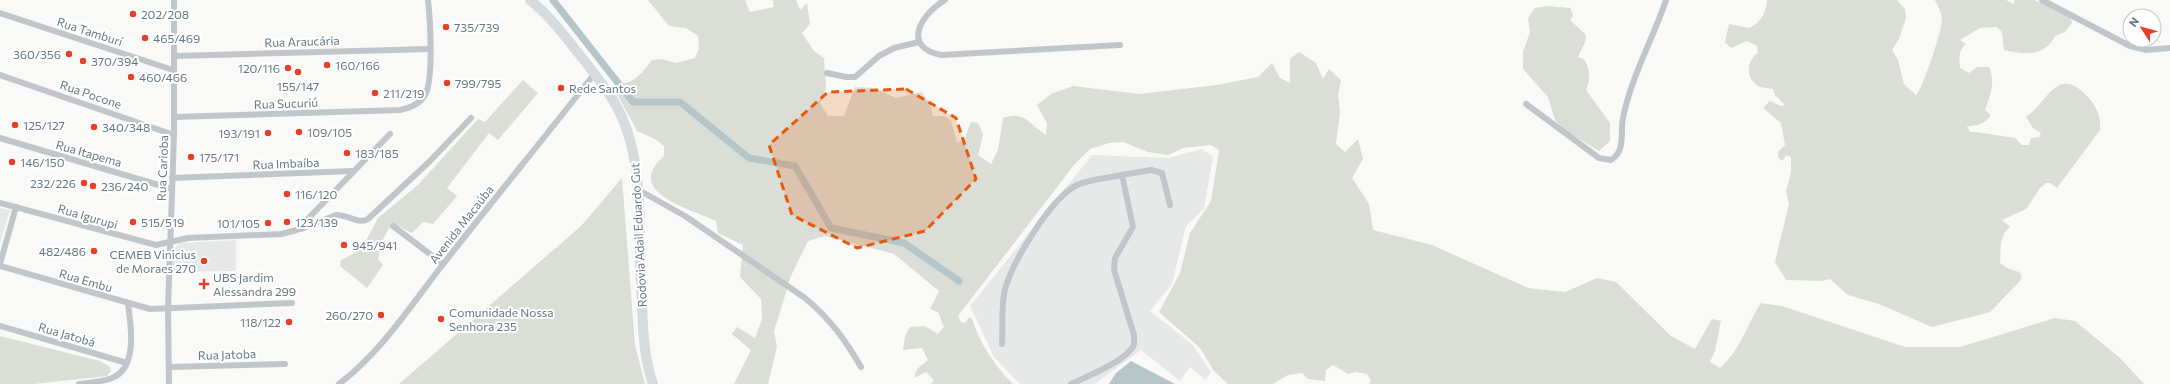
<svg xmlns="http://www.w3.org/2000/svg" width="2170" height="384" viewBox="0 0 2170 384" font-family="Commissioner,sans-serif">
<rect width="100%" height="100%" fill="#f9f9f7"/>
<g fill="#e7e9e8">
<polygon points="1201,149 1213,156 1204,209 1186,226 1172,284 1150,311 1192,344 1211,372 1205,380 1190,367 1180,381 1141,350 1095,384 1020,384 994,357 970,306 1092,155 1168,158"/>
<polygon points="0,208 10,210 0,244"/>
<polygon points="236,240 236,271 172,272 173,250 180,243"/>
</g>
<g fill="#daded6">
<path d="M648,0H745L750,12L774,7L773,0H796L800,10L807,3L810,24L802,33L814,51L824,58L826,88L820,103L828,116H844L855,87L873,88L896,98L921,92L930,103L933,116H944L951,120L957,143L965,138L971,122L978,123L983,134L978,155L991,164L998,150L1003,118C1026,110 1029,125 1046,135L1047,123L1037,105L1051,94L1073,86L1139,94L1217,85L1258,77L1272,63L1280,78L1290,83V59L1299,52L1316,63L1323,79L1329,69L1341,80L1338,95L1340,112L1336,144L1345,152L1358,139L1363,159L1352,178L1369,204L1373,230L1432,245L1528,288L1565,292L1597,278L1616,282L1671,336L1695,349L1712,319L1721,321L1715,351L1710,362L1720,368C1742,348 1746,326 1761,303L1782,306L1905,347H1960L2055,318L2075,321L2121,359L2144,384H1369L1371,381L1367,374L1355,372L1348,374L1333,365L1326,370L1325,381L1308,379L1302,373L1288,375L1273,384H1228L1214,371L1200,348L1159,312L1180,273L1190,233L1211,201L1219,150L1211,145L1183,148L1168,155L1148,152L1123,142L1109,143L1090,149L1074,165L958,316L961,322L965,323L970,317L972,319C980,344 994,365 1013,384H931L934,380L926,372L914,378L917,369L928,360L922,348L903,350L905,336L910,327L925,326L938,334L944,327L938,312L930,309L939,291L894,254L825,236L808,241L791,276L774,331L777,347L768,384H734L751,350L732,334L737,327L755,338L762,319L761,299L740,277L743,245L718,233L716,221C692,209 622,193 664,156V146L655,139L637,131L612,85C635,83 638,78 652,60L662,59L676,63L695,58L699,48L698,36L686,28L669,26Z"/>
<path d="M1767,0H1897L1905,9L1906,18L1899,39L1892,50L1898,60L1904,84L1916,95C1921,93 1944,26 1942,17C1941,11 1937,5 1935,0H2006L2014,4V0H2034L2070,15L2072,23L2065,32L2055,36C2045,57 2024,55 2004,50L2002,32L1997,27L1980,28L1960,40L1966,44C1958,51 1959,59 1960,68L1969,73L1977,67H1989C1996,83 1990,95 1985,110L1991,115C1985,124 1977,126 1967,126L1970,132H1976L2015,138L2022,145H2029L2031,138L2039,137L2041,133L2033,128L2026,117C2049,101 2057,64 2088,97C2097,107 2101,117 2100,130L2057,188L2050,183H2046L2040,188L2026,209L2002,220L2010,227L2005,232L2001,242L2000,263L2009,269L2019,272L2022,277L2019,282L1990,312L1932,327L1879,304L1848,295L1830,279L1822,281L1786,280L1775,262L1789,204L1786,191L1791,173V158L1789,156H1786L1782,161L1778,157V152L1785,145L1781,123L1763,108L1770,101L1781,106L1785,105L1775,95L1773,89C1769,88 1764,88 1760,87C1745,79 1746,61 1758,53L1757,46L1747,41L1731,48L1725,42L1729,24L1750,28C1761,21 1766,14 1767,0Z"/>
<path d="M1547,6L1570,8L1573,15L1570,20L1586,35C1586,44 1581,49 1578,57L1584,59C1590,70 1591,78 1586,90L1610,123V141L1599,151L1565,130L1555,120L1548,97L1523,69V52L1530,32L1528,18L1535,8Z"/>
<polygon points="523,80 538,93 498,140 489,133 447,188 457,196 433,224 423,222 412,233 392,223 382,241 378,259 383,265 367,288 340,266 341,260 361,250 378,218 418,185 478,119 485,122"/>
<polygon points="622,178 635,345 645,384 399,384 581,226"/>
<polygon points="0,336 100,361 110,367 111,371 107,376 34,384 0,384"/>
</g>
<polygon fill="#b6c6c8" points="1131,361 1175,384 1109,384 1116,373"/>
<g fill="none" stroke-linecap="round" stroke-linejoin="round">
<polyline stroke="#b6c6c8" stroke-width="7" points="553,0 633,102 680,102 749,158 795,166 831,228 904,243 959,281"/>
<g stroke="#c0c6c9" stroke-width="6">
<path d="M945,0C921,14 901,47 941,55L1120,45"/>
<polyline points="2042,0 2130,46 2146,50 2170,48"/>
<polyline points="0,13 173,70"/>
<polyline points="174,56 430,49"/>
<polyline points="827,73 846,77 855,77 879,56 894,48 919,42"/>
<polyline points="0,75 174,135"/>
<path d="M1526,104L1599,158L1611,160C1626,151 1620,133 1623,118C1631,77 1653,39 1666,0"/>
<path d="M174,117L400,110C410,108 420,104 425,95C434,80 430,18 428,0"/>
<polyline points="0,138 172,189"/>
<polyline points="172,178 353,171"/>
<path d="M637,189L685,216L805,298C831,320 844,338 861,367"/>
<polyline points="0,203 156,245 188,238 281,234 297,230 390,134"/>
<polyline points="393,226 443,264"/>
<path d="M301,229L336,215C347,214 358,225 368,219L430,161L471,118"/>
<polyline points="0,264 16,207"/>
<polyline points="0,266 150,309 292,303"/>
<polyline points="0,326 127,363"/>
<path d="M1002,344C1003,326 1001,305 1005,289C1013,261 1051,198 1077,185C1090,179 1108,178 1122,175"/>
<polyline points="169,367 285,364"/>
<path d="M79,384C90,383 102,382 112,378C138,368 131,325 128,304"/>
<polyline points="169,384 168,309 174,135 174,0"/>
<path d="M339,384C382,351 411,305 444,263C494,199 545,137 595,73"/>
<path d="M1071,384C1086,377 1129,360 1134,344C1134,341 1134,338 1134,335L1114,270L1115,258L1133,227L1122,175L1151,170L1162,173L1170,205"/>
</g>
<path stroke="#d6dbde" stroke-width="10" d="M530,0C549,15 564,35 579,54C591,69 603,84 613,100C646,154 638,225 641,285C643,318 642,353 653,384"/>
</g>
<path fill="#e8590c" fill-opacity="0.2" stroke="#e8590c" stroke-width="3" stroke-dasharray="8 5" stroke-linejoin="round" d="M906,89L956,118L976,179L925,231L857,248L792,215L769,145L828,92Z"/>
<g fill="#e73f29" stroke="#fff" stroke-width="1.5">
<circle cx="133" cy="14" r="4"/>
<circle cx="446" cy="27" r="4"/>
<circle cx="145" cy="38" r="4"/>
<circle cx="69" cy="54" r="4"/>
<circle cx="83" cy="61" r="4"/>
<circle cx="327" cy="65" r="4"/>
<circle cx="288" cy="68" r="4"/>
<circle cx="298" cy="72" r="4"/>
<circle cx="131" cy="77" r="4"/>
<circle cx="447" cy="83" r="4"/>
<circle cx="561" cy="88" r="4"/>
<circle cx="375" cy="93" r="4"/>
<circle cx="15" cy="125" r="4"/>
<circle cx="94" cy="127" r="4"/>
<circle cx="299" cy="132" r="4"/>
<circle cx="268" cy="133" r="4"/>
<circle cx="347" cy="153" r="4"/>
<circle cx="191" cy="157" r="4"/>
<circle cx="12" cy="162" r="4"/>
<circle cx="84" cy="183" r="4"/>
<circle cx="93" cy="186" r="4"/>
<circle cx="287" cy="194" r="4"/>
<circle cx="133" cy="222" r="4"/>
<circle cx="287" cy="222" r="4"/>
<circle cx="268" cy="223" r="4"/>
<circle cx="344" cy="245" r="4"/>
<circle cx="94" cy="251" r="4"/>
<circle cx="204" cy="261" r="4"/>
<path d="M202 278h4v4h4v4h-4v4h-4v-4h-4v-4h4z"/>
<circle cx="381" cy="315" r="4"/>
<circle cx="441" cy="319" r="4"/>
<circle cx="289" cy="322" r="4"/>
</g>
<g text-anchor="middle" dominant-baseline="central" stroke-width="4" stroke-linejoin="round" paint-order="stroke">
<g font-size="12" fill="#647983" stroke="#fff" text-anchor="start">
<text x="141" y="14">202/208</text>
<text x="454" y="27">735/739</text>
<text x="153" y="38">465/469</text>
<text x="61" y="54" text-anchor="end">360/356</text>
<text x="91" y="61">370/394</text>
<text x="335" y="65">160/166</text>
<text x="280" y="68" text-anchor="end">120/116</text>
<text x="139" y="77">460/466</text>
<text x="455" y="83">799/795</text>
<text x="298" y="86" text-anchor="middle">155/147</text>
<text x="569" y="88">Rede Santos</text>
<text x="383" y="93">211/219</text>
<text x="23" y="125">125/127</text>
<text x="102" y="127">340/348</text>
<text x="307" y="132">109/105</text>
<text x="260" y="133" text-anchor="end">193/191</text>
<text x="355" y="153">183/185</text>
<text x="199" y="157">175/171</text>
<text x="20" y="162">146/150</text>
<text x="76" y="183" text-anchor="end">232/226</text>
<text x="101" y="186">236/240</text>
<text x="295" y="194">116/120</text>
<text x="141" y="222">515/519</text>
<text x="295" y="222">123/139</text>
<text x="260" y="223" text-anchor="end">101/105</text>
<text x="352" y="245">945/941</text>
<text x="86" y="251" text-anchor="end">482/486</text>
<text x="196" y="254" text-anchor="end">CEMEB Vinicius<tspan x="196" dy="14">de Moraes 270</tspan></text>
<text x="213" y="277">UBS Jardim<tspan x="213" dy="14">Alessandra 299</tspan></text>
<text x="449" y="312">Comunidade Nossa<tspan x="449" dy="14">Senhora 235</tspan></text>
<text x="373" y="315" text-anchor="end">260/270</text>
<text x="281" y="322" text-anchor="end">118/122</text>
</g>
<g font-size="12" fill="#647983" stroke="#fff">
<text transform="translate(90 31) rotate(18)">Rua Tamburí</text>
<text transform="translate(302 41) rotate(-2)">Rua Araucária</text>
<text transform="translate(91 94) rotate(19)">Rua Pocone</text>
<text transform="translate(286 103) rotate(-2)">Rua Sucuriú</text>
<text transform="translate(89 153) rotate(16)">Rua Itapema</text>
<text transform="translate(286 163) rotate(-2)">Rua Imbaíba</text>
<text transform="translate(162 168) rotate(-88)">Rua Carioba</text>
<text transform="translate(88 216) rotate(16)">Rua Igurupi</text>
<text transform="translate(461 224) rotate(-52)">Avenida Macaúba</text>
<text transform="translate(638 235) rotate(-93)">Rodovia Adail Eduardo Gut</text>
<text transform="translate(86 280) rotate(16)">Rua Embu</text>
<text transform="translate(67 334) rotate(16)">Rua Jatobá</text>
<text transform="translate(227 354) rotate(-2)">Rua Jatoba</text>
</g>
</g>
<g transform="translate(2142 28) rotate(306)"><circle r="19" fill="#ffffff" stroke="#c1c9cd"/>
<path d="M0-3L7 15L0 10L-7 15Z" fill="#e73f29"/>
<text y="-6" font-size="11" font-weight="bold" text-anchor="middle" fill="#647983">N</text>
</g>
</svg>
